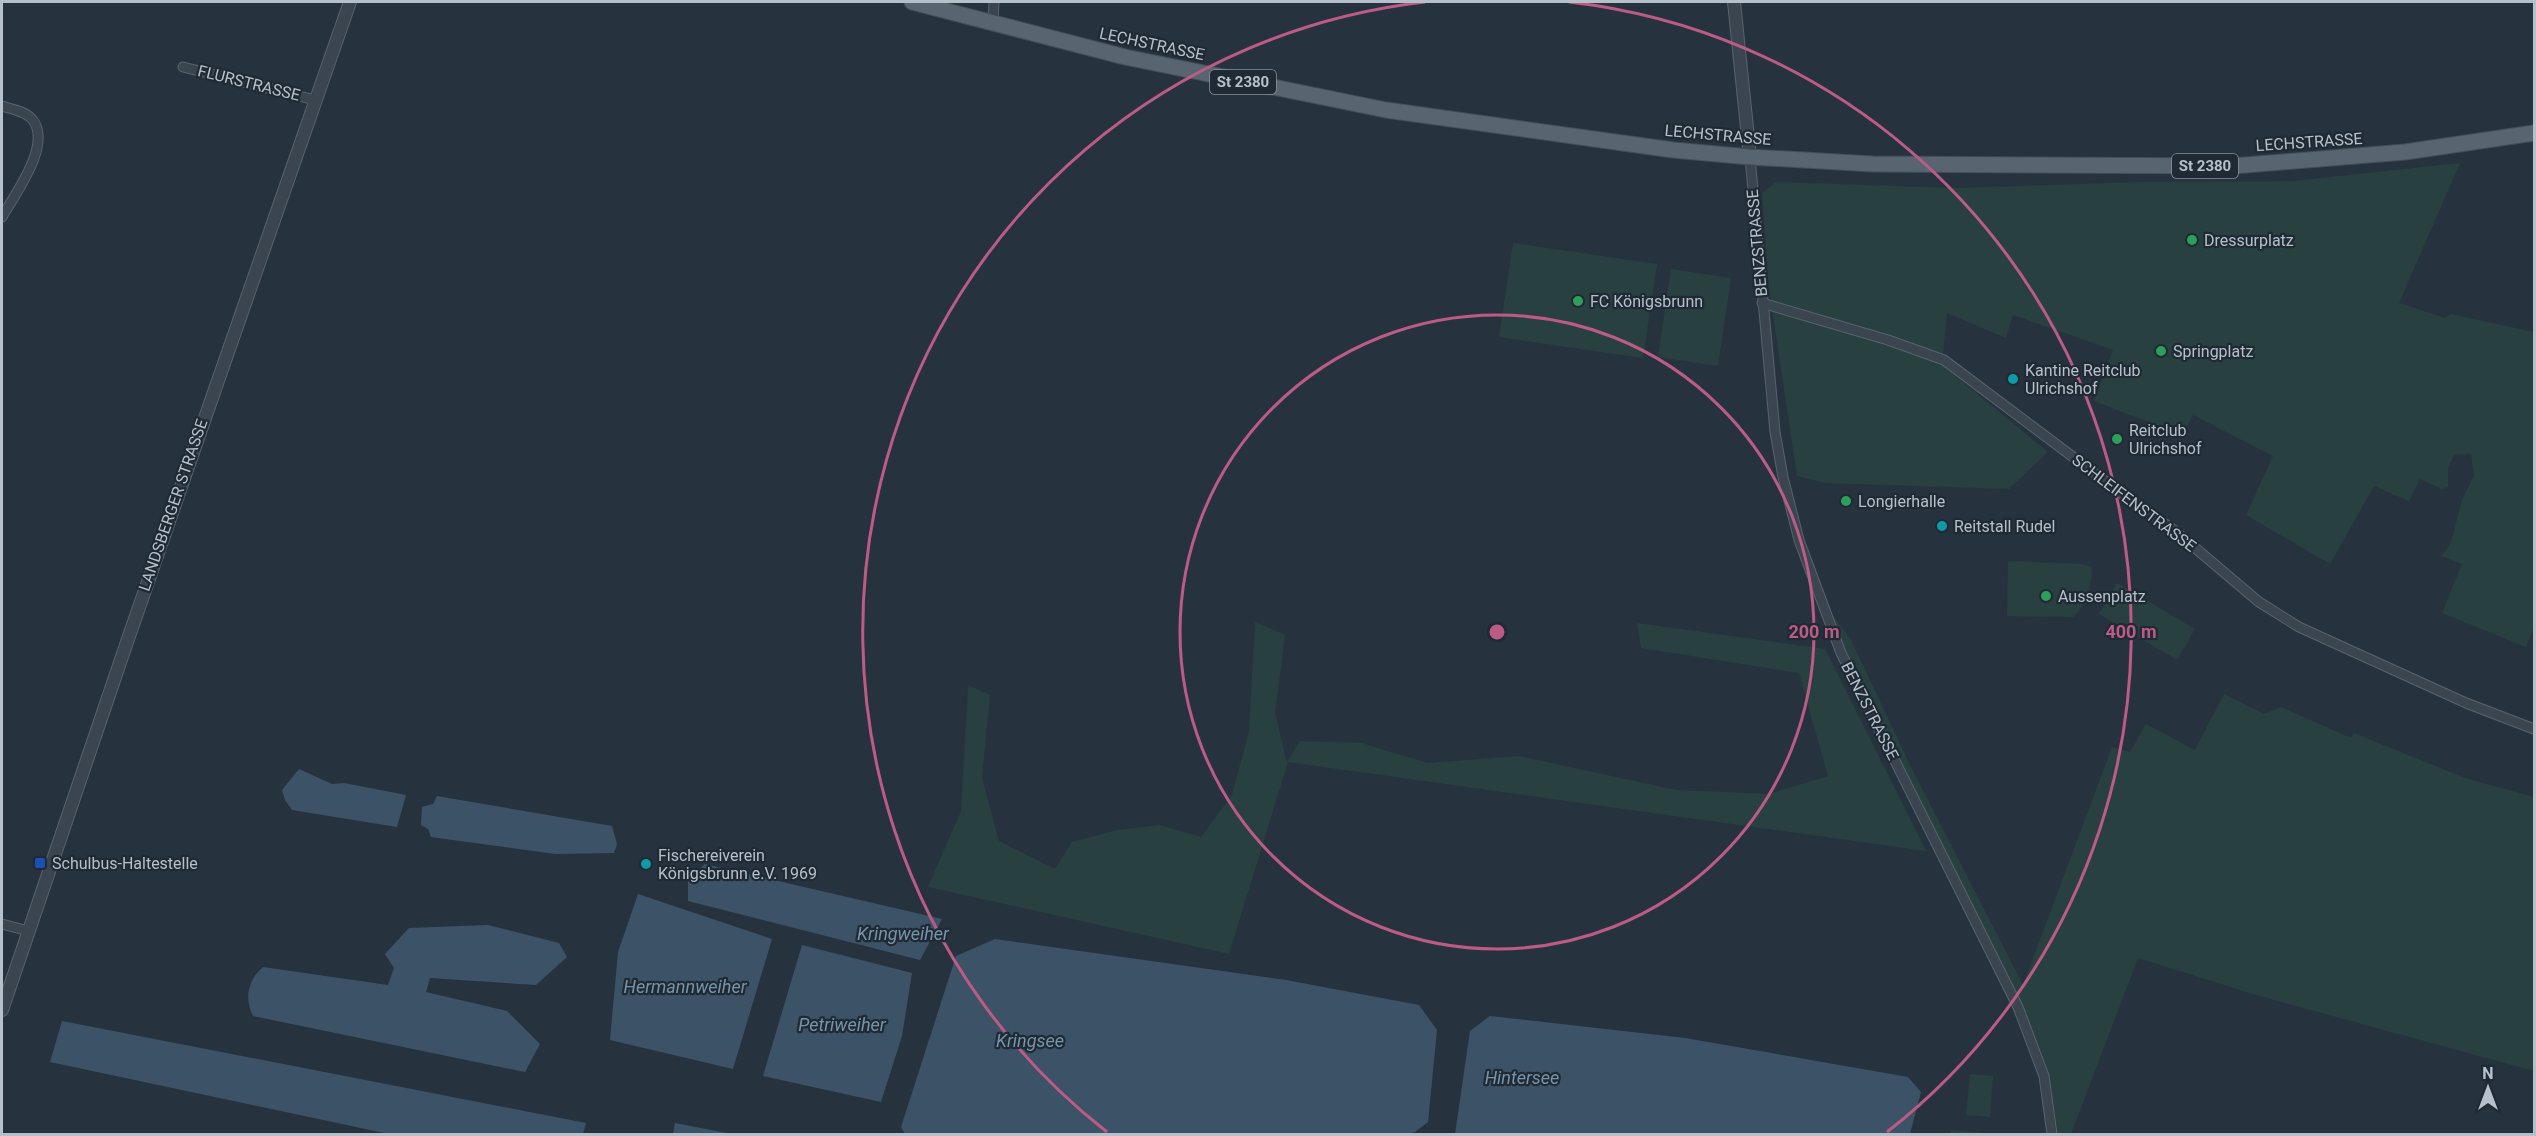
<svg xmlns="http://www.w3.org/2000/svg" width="2536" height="1136" viewBox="0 0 2536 1136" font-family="Roboto,sans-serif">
<rect width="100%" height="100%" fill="#26333f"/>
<g fill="#284040">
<polygon points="2460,163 2399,303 2444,318 2451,314 2534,332 2534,627 2526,647 2442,613 2462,564 2442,556 2451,542 2462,500 2474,476 2471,454 2454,455 2448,468 2448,487 2442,489 2420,479 2409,501 2374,486 2330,564 2246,515 2273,456 2193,415 2182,435 2094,401 2113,350 2013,315 2006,338 1947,313 1942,365 2048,452 2009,489 1826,483 1797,476 1769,288 1762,193 1776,182 1957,188 2142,182 2293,181"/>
<polygon points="1513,243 1657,264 1643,358 1499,337"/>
<polygon points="1671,269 1731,278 1718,366 1658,357"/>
<path d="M2008,561L2083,564L2092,567C2092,583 2086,607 2073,617L2007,616Z"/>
<polygon points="2117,583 2195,629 2177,660 2099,614"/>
<polygon points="1834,617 1850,638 1912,769 2023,985 2112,747 2130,752 2146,724 2195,750 2224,694 2264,714 2281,707 2351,738 2354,733 2465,778 2534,797 2534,1071 2263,997 2138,958 2071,1134 2052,1134 2032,1041 1828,620"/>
<polygon points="1255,622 1285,635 1275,713 1287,762 1300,741 1362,743 1427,763 1519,756 1676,790 1769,794 1828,776 1799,673 1641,648 1637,623 1825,649 1926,851 1288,762 1229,954 928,887 961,811 968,685 990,695 982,778 999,841 1055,869 1072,842 1117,830 1160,825 1201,837 1232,795 1249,731"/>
<polygon points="1970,1074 1993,1076 1990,1117 1966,1115"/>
<polygon points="1951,1130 1999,1134 1950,1134"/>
</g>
<g fill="#3c5367">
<polygon points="299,769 332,784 344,783 406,795 397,827 292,810 285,800 282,790"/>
<polygon points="437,796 612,826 617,844 614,853 555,854 431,837 428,829 421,825 422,807 433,804"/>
<polygon points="705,864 942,919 920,960 688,901 688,879"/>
<polygon points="638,894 772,939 733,1069 610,1040 618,952"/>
<path d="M488,925L559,943L567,957L536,985L430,978L426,992L507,1011L540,1044L525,1072L253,1016C244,998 248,980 263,967L388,985L394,968L385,954L409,928Z"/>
<polygon points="995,939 1286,980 1419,1005 1437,1030 1428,1122 1415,1132 1405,1134 905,1134 901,1127 956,956"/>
<polygon points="802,945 912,973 902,1036 881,1102 763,1076"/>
<polygon points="1490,1016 1685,1038 1908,1077 1921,1092 1910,1134 1455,1134 1470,1031"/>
<polygon points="62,1021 586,1123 583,1134 389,1134 50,1062"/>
<polygon points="675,1123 732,1134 673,1134"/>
</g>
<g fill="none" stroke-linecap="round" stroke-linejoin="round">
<defs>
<g id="minor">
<polyline points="993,24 994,2"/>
<polyline points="183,67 315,100"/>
<path d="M2,106C11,109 25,111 32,119C53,144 15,194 2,217"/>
<polyline points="1750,157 1775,432 1783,477 1799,540 1841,653 2018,1007 2044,1076 2052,1134"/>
<polyline points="1762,303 1888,340 1944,360 2133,502 2174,530 2259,602 2299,627 2466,703 2534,729"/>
<polyline points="2,924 28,931"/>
</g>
<g id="tertiary">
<polyline points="1734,2 1750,157"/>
<path d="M2,1010C115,673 232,337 350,2"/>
</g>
<polyline id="primary" points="912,2 1125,57 1386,110 1673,150 1750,157 1873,164 2233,166 2405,152 2534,133"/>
</defs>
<use href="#minor" stroke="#58636d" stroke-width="11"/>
<use href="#tertiary" stroke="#58636d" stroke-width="14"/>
<use href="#primary" stroke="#434e58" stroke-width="17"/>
<use href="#minor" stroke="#3a454f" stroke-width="9"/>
<use href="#tertiary" stroke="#3a454f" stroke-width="12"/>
<use href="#primary" stroke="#58646f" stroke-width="15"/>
</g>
<g fill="none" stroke="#bd5b87" stroke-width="3">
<circle cx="1497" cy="632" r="317"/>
<path d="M1107 1132A634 634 0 0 1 1425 2M1569 2A634 634 0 0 1 1887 1132"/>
</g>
<g fill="#2e9e5b" stroke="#1f2a34" stroke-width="2">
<circle cx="2192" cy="240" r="6"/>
<circle cx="1578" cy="301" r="6"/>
<circle cx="2161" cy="351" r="6"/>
<circle cx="2117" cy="439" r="6"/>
<circle cx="1846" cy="501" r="6"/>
<circle cx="2046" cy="596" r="6"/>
</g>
<g fill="#0f9aa8" stroke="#1f2a34" stroke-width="2">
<circle cx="2013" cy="379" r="6"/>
<circle cx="1942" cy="526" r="6"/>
<circle cx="646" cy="864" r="6"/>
</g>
<rect fill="#1a4fb4" stroke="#1f2a34" stroke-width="2" x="34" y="857" width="12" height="12" rx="3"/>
<g text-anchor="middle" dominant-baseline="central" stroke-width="4.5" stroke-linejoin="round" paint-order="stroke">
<g fill="#1f2a34" stroke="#89939d" stroke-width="1.5">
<rect x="1210" y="70" width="66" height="24" rx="4.5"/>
<rect x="2172" y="154" width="66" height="24" rx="4.5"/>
</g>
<g font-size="15" font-weight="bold" fill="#b6c0ca">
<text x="1243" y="82">St 2380</text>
<text x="2205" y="166">St 2380</text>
</g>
<g font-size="16" fill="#b6c0ca" stroke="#1f2a34">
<text transform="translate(1152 44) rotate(12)">LECHSTRASSE</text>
<text transform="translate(249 83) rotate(14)">FLURSTRASSE</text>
<text transform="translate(1718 135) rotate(5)">LECHSTRASSE</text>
<text transform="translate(2309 142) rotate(-4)">LECHSTRASSE</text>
<text transform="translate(1757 243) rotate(-95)">BENZSTRASSE</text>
<text transform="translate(2134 503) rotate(37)">SCHLEIFENSTRASSE</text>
<text transform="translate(173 505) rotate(-71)">LANDSBERGER STRASSE</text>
<text transform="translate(1870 711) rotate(63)">BENZSTRASSE</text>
</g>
<g font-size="16" fill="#b6c0ca" stroke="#1f2a34" text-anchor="start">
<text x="2204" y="240">Dressurplatz</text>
<text x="1590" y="301">FC Königsbrunn</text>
<text x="2173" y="351">Springplatz</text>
<text x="2025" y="370">Kantine Reitclub<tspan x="2025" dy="18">Ulrichshof</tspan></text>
<text x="2129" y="430">Reitclub<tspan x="2129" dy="18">Ulrichshof</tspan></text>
<text x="1858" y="501">Longierhalle</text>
<text x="1954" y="526">Reitstall Rudel</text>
<text x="2058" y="596">Aussenplatz</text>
<text x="658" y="855">Fischereiverein<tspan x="658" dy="18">Königsbrunn e.V. 1969</tspan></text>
<text x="52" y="863">Schulbus-Haltestelle</text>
</g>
<g font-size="18" font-style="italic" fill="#7894ab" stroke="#1f2a34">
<text x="903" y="933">Kringweiher</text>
<text x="685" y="986">Hermannweiher</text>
<text x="842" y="1024">Petriweiher</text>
<text x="1030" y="1040">Kringsee</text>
<text x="1522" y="1077">Hintersee</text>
</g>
</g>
<circle cx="1497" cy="632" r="9" fill="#bd5b87" stroke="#1f2a34" stroke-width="3"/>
<g font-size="18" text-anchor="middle" font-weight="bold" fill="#bd5b87" stroke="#1f2a34" stroke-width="4.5" stroke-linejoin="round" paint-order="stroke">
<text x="1814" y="638">200 m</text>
<text x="2131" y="638">400 m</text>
</g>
<rect width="2536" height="1136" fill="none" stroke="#b6c0ca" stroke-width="6"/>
<g transform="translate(2488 1088)" stroke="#1f2a34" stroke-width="4.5" paint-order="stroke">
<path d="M0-4.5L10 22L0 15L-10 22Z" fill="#b6c0ca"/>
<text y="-9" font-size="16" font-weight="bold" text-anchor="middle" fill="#b6c0ca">N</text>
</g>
</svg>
